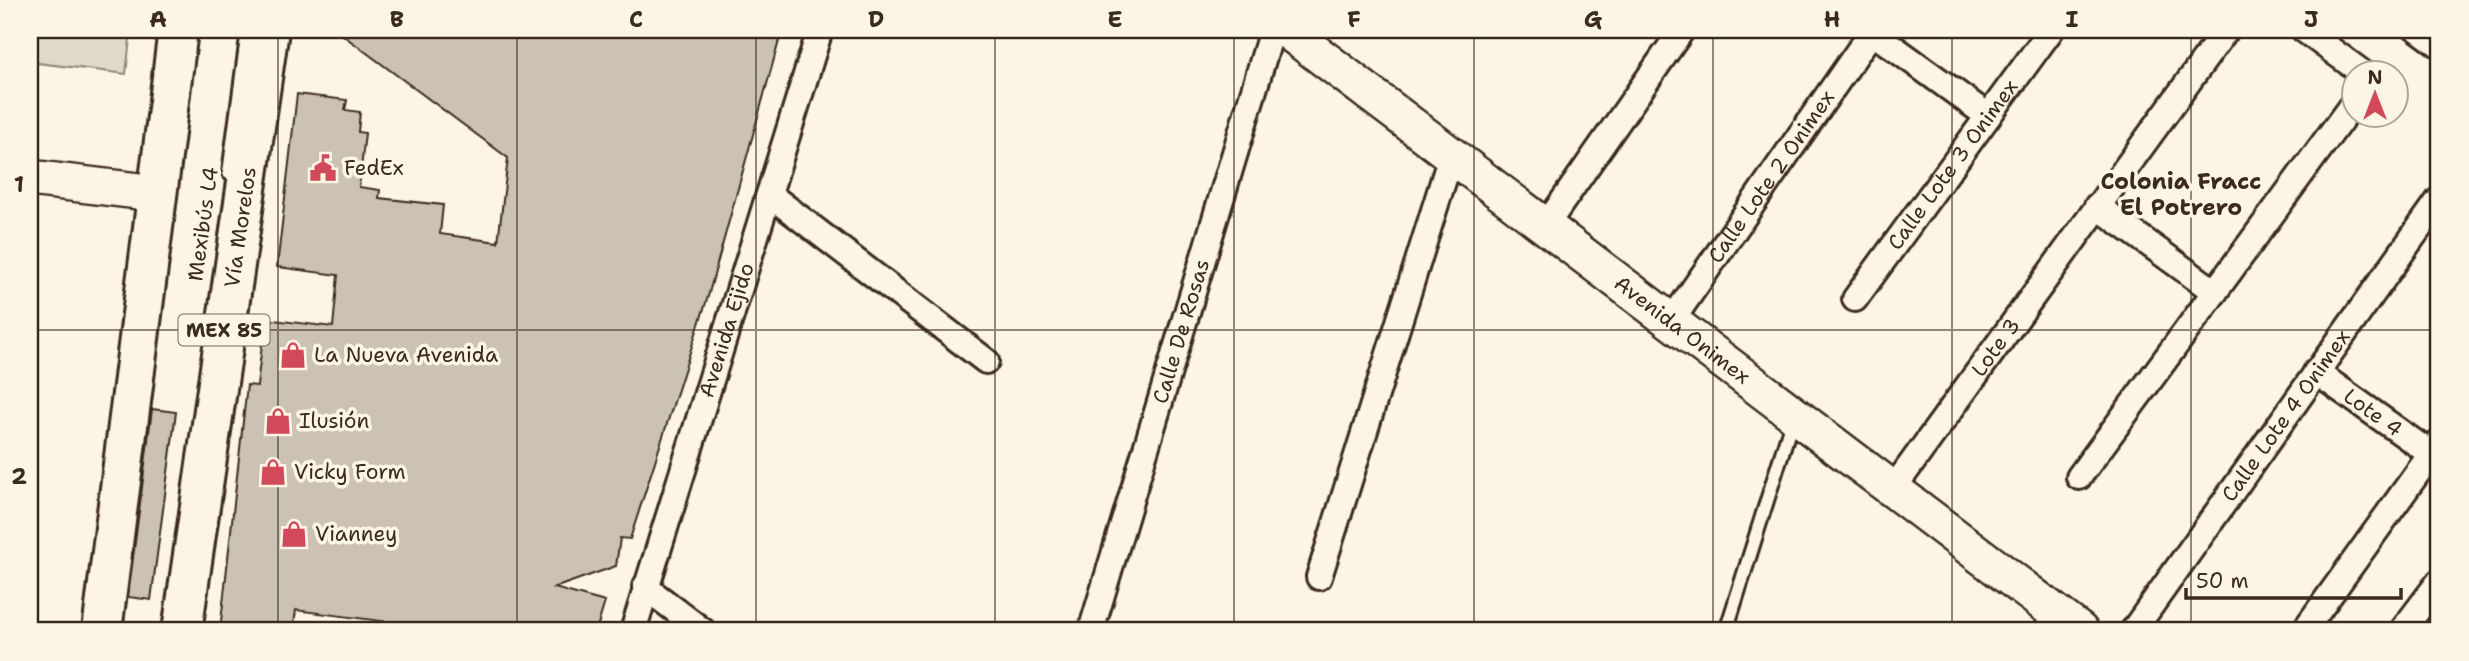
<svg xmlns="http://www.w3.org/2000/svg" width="2469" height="661" viewBox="0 0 2469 661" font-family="'Shantell Sans',sans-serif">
<rect width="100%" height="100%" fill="#fcf5e5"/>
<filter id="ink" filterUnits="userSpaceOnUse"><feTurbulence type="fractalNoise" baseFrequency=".0143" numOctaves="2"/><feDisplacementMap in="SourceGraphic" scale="14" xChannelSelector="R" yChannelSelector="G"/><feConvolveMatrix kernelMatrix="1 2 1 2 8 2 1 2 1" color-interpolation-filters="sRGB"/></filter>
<g filter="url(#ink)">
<polygon fill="#e0d8c8" stroke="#8e8173" stroke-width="2" points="30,30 131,30 126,74 30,62"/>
<g fill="#ccc2b3" stroke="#3b2a1e" stroke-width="2">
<polygon points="336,30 782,30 709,293 630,539 620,538 616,566 554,588 605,602 596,631 459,631 296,610 293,631 220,631 247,385 257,386 265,319 333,327 338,275 277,267 297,94 347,100 345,110 360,112 358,132 365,133 359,187 380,190 379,198 443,205 440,234 498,242 508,158"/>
<polygon points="152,409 176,412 151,600 128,597"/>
</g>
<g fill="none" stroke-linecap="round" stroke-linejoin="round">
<defs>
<g id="lane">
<polyline points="2409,30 2439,52"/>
<polyline points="229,173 248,30"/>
<polyline points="1726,631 1793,418"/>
</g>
<g id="street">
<polyline points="2304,30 2364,74"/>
<polyline points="1872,32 1988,116"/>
<polyline points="770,195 986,361"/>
<polyline points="2097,206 2215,292"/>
<polyline points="1544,228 1682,30"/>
<path id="s1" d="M1855,299L2051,30"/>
<path id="s2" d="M1670,323L1873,30"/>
<path id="s3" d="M2316,372L2431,454"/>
<polyline points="2079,477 2354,102"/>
<path id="s4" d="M1893,489L2226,30"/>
<polyline points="1319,577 1452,153"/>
<polyline points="645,587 703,631"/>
<path id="s5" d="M633,631L820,30"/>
<path id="s6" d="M1091,631L1272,30"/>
<path id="s7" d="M2133,631L2439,200"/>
<polyline points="2304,631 2439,443"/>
<polyline points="2402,631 2439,582"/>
</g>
<g id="secondary">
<path id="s8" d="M1286,30L2080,631"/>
<polyline points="30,178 155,193"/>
</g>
<g id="primary">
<polyline points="102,631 178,30"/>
<path id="s9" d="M182,631L269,30"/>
</g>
</defs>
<use href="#lane" stroke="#3b2a1e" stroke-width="18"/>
<use href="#street" stroke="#3b2a1e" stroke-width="30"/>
<use href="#secondary" stroke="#3b2a1e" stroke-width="40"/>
<use href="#primary" stroke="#3b2a1e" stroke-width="44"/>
<use href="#lane" stroke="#fcf5e5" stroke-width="12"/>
<use href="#street" stroke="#fcf5e5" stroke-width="24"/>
<use href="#secondary" stroke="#fcf5e5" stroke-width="35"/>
<use href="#primary" stroke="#fcf5e5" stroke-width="38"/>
</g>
</g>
<path fill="none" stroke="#3b2a1e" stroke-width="2" stroke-opacity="0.55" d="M278,30V631M517,30V631M756,30V631M995,30V631M1234,30V631M1474,30V631M1713,30V631M1952,30V631M2191,30V631M30,330H2439"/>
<defs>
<symbol id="civic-bare" viewBox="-9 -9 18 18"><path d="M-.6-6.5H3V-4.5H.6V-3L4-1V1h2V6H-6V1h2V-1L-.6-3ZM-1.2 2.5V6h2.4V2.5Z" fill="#d1495b" stroke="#fcf5e5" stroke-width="2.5" paint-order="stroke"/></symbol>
<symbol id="shop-bare" viewBox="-9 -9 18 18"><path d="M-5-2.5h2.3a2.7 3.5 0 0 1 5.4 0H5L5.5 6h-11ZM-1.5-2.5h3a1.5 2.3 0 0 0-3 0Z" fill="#d1495b" stroke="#fcf5e5" stroke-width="2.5" paint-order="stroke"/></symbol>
</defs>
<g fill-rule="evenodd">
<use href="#civic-bare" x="304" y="149" width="38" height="38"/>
<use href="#shop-bare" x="274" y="336" width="38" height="38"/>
<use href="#shop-bare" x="259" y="402" width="38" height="38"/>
<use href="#shop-bare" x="254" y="453" width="38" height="38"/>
<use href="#shop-bare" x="275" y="515" width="38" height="38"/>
</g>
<g text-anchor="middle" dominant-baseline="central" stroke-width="7" stroke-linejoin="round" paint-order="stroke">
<rect fill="#fcf5e5" stroke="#75675a" stroke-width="2" x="178.5" y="314.5" width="91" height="31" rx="5"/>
<g font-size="19" font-weight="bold" fill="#3b2a1e">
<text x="224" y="330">MEX 85</text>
</g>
<g font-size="21" fill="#3b2a1e" stroke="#fcf5e5">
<text stroke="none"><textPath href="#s1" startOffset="166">Calle Lote 3 Onimex</textPath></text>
<text stroke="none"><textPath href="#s2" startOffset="178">Calle Lote 2 Onimex</textPath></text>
<text transform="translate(203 224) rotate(-82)">Mexibús L4</text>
<text stroke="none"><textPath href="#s9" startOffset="408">Vía Morelos</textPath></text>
<text stroke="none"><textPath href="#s5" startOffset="315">Avenida Ejido</textPath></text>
<text stroke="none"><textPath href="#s6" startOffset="313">Calle De Rosas</textPath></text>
<text stroke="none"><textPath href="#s8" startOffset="497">Avenida Onimex</textPath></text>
<text stroke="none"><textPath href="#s4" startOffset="175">Lote 3</textPath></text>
<text stroke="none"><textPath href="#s3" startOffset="70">Lote 4</textPath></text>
<text stroke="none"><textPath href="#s7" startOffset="264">Calle Lote 4 Onimex</textPath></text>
</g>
<g font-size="21" fill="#3b2a1e" stroke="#fcf5e5" text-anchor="start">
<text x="344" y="168">FedEx</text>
<text x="314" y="355">La Nueva Avenida</text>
<text x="299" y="421">Ilusión</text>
<text x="294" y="472">Vicky Form</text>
<text x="315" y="534">Vianney</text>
</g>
<g font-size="23" font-weight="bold" fill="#3b2a1e" stroke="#fcf5e5">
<text x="2181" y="181">Colonia Fracc<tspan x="2181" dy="26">El Potrero</tspan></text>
</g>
</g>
<rect width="2469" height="661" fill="none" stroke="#fcf5e5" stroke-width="77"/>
<g transform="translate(2375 94)"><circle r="33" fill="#fcf5e5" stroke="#afa495" stroke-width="2"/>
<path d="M0-5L12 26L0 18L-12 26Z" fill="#d1495b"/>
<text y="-10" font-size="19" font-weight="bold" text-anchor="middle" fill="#3b2a1e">N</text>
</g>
<path d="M2186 588v10h215v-10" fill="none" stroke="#3b2a1e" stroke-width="3.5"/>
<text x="2196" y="588" font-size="21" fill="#3b2a1e" stroke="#fcf5e5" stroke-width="5" paint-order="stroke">50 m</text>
<rect x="38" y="38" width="2392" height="584" fill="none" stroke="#3b2a1e" stroke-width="2.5"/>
<g font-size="23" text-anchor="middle" font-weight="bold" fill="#3b2a1e">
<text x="158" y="27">A</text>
<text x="397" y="27">B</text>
<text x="636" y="27">C</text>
<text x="876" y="27">D</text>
<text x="1115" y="27">E</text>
<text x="1354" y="27">F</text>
<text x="1593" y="27">G</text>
<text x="1832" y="27">H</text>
<text x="2072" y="27">I</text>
<text x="2311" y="27">J</text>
<text x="19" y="192">1</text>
<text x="19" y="484">2</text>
</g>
</svg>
